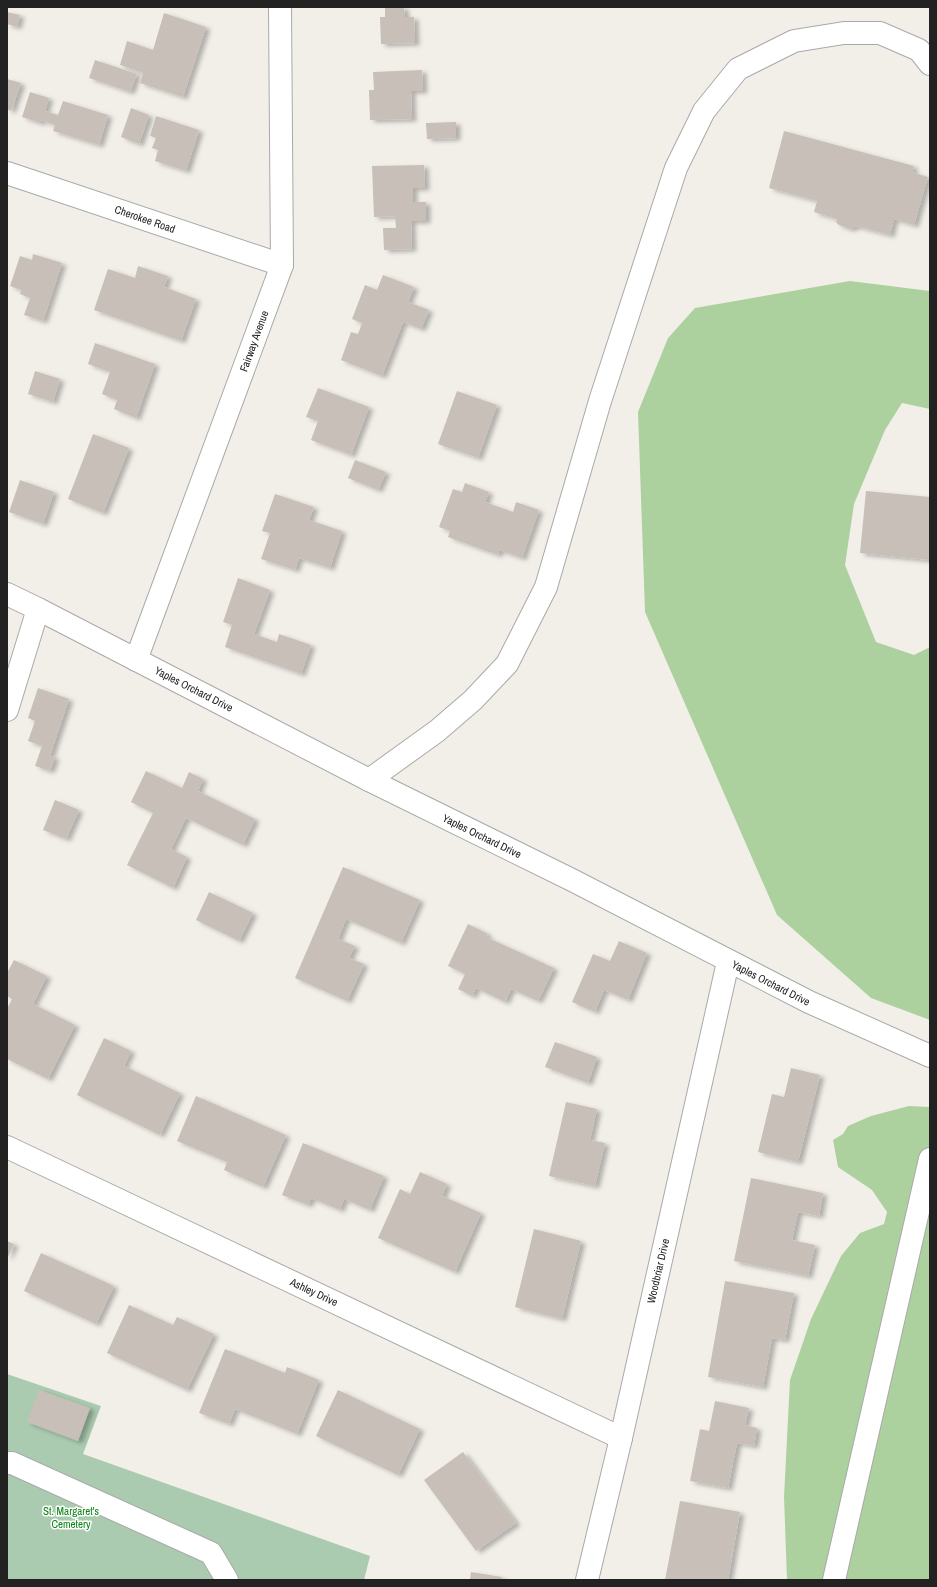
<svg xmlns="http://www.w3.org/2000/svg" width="937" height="1587" viewBox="0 0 937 1587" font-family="'Archivo Narrow',sans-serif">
<defs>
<filter id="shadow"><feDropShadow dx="4.5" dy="2.5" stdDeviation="2" flood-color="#0004"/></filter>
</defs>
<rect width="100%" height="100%" fill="#f2efe9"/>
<g fill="#add19e">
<polygon points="850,281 930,291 930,409 902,403 885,430 854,504 845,565 876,642 914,655 930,647 930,1020 871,998 777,915 645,612 638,412 668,338 695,308"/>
<polygon points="909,1106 930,1107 930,1580 787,1580 784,1497 790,1380 811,1319 841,1256 860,1233 884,1224 887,1212 872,1190 838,1167 833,1140 843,1134 848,1126 871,1116"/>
</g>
<polygon fill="#aacbaf" points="7,1374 101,1406 83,1454 370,1556 364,1580 7,1580"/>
<g fill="#c7bfb8" filter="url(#shadow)">
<polygon points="385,7 404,7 405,17 414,17 415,43 381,44 380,17 385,17"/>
<polygon points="7,12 20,15 17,27 7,24"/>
<polygon points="164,13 206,27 183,97 140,83 143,73 120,65 127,41 153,50"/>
<polygon points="95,60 137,74 130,92 89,78"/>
<polygon points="422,70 423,91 411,91 412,119 370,120 369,90 374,90 373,72"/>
<polygon points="7,79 21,83 11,111 7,109"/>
<polygon points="30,92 49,98 45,111 58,115 63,101 108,115 99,145 53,131 55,125 41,120 41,123 22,117"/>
<polygon points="131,108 149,115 139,144 121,137"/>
<polygon points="156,116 199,130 186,171 155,161 158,150 152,148 156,138 150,136"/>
<polygon points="456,122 456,138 427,139 426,123"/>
<polygon points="784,131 914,166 912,172 928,177 914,225 894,219 890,235 856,226 850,229 839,225 836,222 837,219 814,212 817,201 769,188"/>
<polygon points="424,165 425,188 413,188 413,202 426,202 426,221 411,221 412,249 384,250 383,228 396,228 395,216 374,217 372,166"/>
<polygon points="33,254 62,263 43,321 24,315 30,298 20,294 21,290 10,286 20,256 32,260"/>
<polygon points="138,266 168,276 164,287 196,299 181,341 94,310 108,269 135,278"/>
<polygon points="383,275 414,287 408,302 429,310 421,329 403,322 382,376 341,360 351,332 358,334 362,323 352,319 365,285 377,290"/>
<polygon points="95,343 155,364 136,418 114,409 117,400 102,394 110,372 88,364"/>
<polygon points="35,371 60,379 53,402 28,394"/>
<polygon points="318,388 369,407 351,455 311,440 318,421 306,417"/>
<polygon points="457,391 497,405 478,458 438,444"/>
<polygon points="93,434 129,448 103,513 68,499"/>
<polygon points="355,460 386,472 378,490 348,478"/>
<polygon points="20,480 54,492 43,524 9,512"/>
<polygon points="465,483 489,492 485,502 513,512 516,502 539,510 522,558 499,550 498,555 448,537 450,531 439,527 453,489 462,492"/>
<polygon points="866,491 930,497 930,560 860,553"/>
<polygon points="275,494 314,507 309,520 342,531 330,568 299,558 295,570 261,559 270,533 262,531"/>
<polygon points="238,578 270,590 254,634 277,642 279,634 311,645 301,674 225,647 232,625 223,622"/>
<polygon points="38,688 69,699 50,756 55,757 50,771 35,766 42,746 28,741 35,721 28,718"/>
<polygon points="146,771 182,788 189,772 203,779 198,791 255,819 243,845 186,818 171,849 187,857 173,888 127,865 153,813 131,802"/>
<polygon points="55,800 79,810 66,839 43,830"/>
<polygon points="343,867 420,900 401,943 346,919 338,939 355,946 349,958 364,964 347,1001 295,978"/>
<polygon points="209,892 253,913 239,941 196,920"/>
<polygon points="468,924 488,934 486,937 554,968 538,1001 511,989 505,1002 476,988 472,996 458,989 465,974 448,966"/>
<polygon points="619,941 647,953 628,1000 604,990 595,1012 572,1002 593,954 610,961"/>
<polygon points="14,960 47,976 33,1004 75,1025 48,1079 7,1059 7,1009 12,999 7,996 7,973"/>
<polygon points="104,1038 131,1051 124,1066 180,1093 160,1135 77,1095"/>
<polygon points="555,1042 597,1057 588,1083 545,1067"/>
<polygon points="791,1068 820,1075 798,1162 758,1152 772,1094 784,1097"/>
<polygon points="196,1096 286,1135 263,1187 224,1170 227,1162 177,1141"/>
<polygon points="566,1102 597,1109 590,1140 605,1143 595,1186 549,1176"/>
<polygon points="303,1143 384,1176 370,1210 344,1199 340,1210 311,1198 308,1205 282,1195"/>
<polygon points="420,1172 447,1184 442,1196 481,1213 455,1272 378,1238 400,1189 410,1194"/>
<polygon points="751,1178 823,1193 819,1216 798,1212 792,1240 815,1245 808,1276 734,1261"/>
<polygon points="534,1229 581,1241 562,1319 515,1307"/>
<polygon points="7,1241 14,1244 7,1259"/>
<polygon points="41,1253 114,1286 96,1324 24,1291"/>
<polygon points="725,1281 794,1293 785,1340 772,1338 763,1387 708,1377"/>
<polygon points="129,1305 173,1325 177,1317 214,1334 187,1390 107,1353"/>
<polygon points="225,1349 285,1373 287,1367 319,1380 297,1434 235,1409 229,1424 199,1413"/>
<polygon points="39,1390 90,1408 78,1441 27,1422"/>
<polygon points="338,1390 420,1429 398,1475 316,1436"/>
<polygon points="715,1401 749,1408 745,1425 757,1428 754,1446 737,1443 728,1488 690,1481 700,1429 709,1431"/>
<polygon points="463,1452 516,1523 476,1551 424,1480"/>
<polygon points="680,1501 740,1512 728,1580 665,1580"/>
<polygon points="471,1572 502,1577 501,1580 470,1580"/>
</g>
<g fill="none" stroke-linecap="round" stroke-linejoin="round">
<defs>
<g id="minor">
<polyline points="7,173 282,265"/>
<polyline points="7,594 38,609 369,780 572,880 809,1002 930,1056"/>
<polyline points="136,660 282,265 280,7"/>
<polyline points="7,710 38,609"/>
<polyline points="369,780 437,731 473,700 507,664 546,587 600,401 676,168 704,111 738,69 794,41 844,33 880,33 919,50 930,64"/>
<polyline points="7,1147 621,1438"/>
<polyline points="7,1463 12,1463 211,1553 227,1580"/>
<polyline points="587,1580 621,1438 728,962"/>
<polyline points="834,1580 930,1159"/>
</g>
</defs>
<use href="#minor" stroke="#a9a9a9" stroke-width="24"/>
<use href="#minor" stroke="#fff" stroke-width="22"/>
</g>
<g text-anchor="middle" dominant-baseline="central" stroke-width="3" stroke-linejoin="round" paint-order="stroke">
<g font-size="11" fill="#222" stroke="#fff">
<text transform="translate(145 219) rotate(19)">Cherokee Road</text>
<text transform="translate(254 341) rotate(-70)">Fairway Avenue</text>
<text transform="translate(194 689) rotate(27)">Yaples Orchard Drive</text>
<text transform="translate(482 836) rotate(26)">Yaples Orchard Drive</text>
<text transform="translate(771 983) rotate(27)">Yaples Orchard Drive</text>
<text transform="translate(658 1271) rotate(-77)">Woodbriar Drive</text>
<text transform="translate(314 1292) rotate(25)">Ashley Drive</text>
</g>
<g font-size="11" fill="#0c8416" stroke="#fff">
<text x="71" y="1511">St. Margaret's<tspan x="71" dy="13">Cemetery</tspan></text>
</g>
</g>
<rect width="937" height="1587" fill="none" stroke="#222222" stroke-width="16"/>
</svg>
